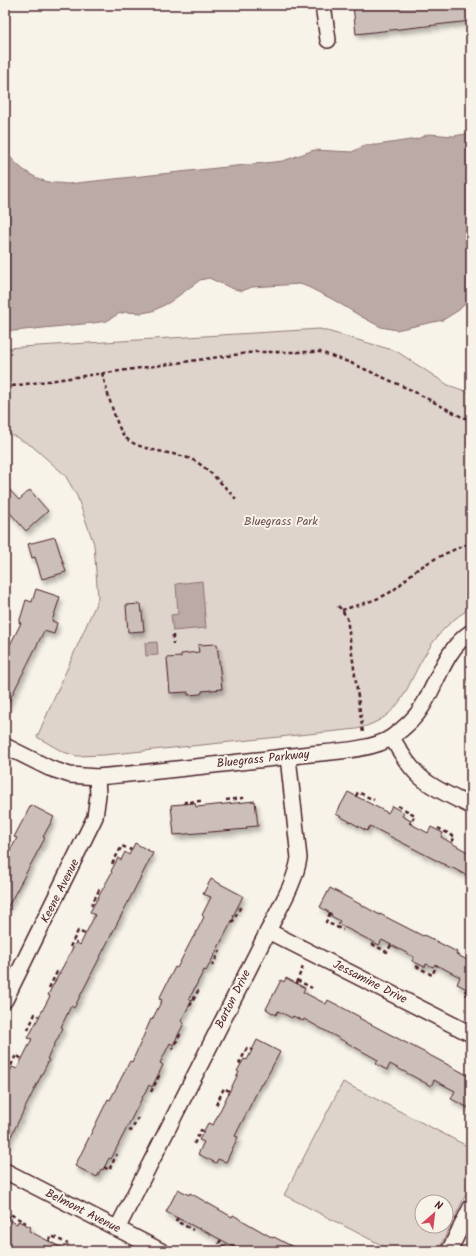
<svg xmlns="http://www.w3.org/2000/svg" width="476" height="1256" viewBox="0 0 476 1256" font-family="Kalam,sans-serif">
<defs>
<filter id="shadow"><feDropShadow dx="2.5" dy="4.5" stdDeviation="2" flood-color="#0004"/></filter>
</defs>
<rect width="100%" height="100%" fill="#f7f3e8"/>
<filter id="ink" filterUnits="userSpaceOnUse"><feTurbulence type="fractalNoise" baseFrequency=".025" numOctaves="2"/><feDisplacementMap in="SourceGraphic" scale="8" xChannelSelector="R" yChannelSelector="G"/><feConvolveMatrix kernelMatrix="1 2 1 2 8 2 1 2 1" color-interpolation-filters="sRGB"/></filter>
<g filter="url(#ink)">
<g fill="#ded4cc" stroke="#947a7c" fill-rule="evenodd">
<path d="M320,329L396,351L448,385L471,393V608C453,618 439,632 428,650C404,686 406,716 357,729L104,755L77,756L63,752L37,737L98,599L94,544L77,496L65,475L32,446L5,431V348Z"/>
<path d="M343,1082L471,1148V1184L438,1251H393L284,1195ZM422,1202H446V1226H422Z"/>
</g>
<g fill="#bcaaa7" stroke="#8e7275">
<path d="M471,133V297L459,310L443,320L396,330L381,327L362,317L332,299L308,287L300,284L252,287L242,291L231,288L209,278L200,280L170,302L153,311L142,313L126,312L118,314L107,321L93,323L14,331L5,330V150C15,165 30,177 48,182C53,183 60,183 67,184L283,161L314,150L352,152L365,145H377L417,139L429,134L454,136Z"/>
<polygon points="202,581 206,628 173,631 171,615 178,614 176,584"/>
<polygon points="157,642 158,655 146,656 145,643"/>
</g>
<g fill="#ccbfb9" stroke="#4a1f2b" filter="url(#shadow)">
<polygon points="353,5 470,5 471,21 356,34"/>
<polygon points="5,485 19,500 30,490 48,511 26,531 5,507"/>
<polygon points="55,537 66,572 42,579 35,557 32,558 28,544"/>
<polygon points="36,589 60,597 52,621 57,623 54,634 44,631 5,709 5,643 10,645 21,623 19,623 26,600 32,602"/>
<polygon points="141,604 144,631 128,632 126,605"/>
<polygon points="217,644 222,689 202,691 202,693 200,694 188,695 188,692 170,693 167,658 181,657 181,654 199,652 198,645"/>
<polygon points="348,792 388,813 392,806 404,813 402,816 411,821 409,823 428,833 431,827 443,833 441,837 471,854 471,878 451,867 451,868 370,826 367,831 336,814"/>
<polygon points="255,801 258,826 246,827 247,829 174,835 171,805 195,803 196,807"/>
<polygon points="31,805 54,817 43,837 45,838 5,912 5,860 17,838 14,837"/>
<polygon points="135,843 153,853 74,1008 71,1006 61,1027 63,1028 47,1059 49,1060 5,1148 5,1081 12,1067 17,1069 32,1039 28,1038 50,996 48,995 51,989 76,942 80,945 95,915 90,912 112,872 111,871 118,858 121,860 125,852 129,855"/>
<polygon points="211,879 243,896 233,916 234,917 206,971 204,970 189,999 192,1000 181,1021 184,1023 173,1045 170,1043 160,1063 163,1065 152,1087 149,1085 143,1096 111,1159 109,1158 103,1170 101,1169 97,1177 75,1166 108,1099 110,1100 130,1061 132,1062 151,1019 152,1020 162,1000 159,999 175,967 177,968 193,937 194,937 204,917 202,915 211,897 203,894"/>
<polygon points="330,888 380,915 380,914 423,936 424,935 457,952 456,954 469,961 471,957 471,991 457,984 460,977 435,964 433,967 426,964 425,967 412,961 414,957 382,940 379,945 338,924 340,921 331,916 332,914 320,907"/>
<polygon points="286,978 305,988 303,992 326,1004 328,1000 360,1017 359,1018 471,1077 471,1109 451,1099 455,1091 434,1080 431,1086 390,1064 387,1070 376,1064 378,1060 304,1019 303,1021 293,1016 292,1018 278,1011 276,1015 266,1009 281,980 284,982"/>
<polygon points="257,1040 280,1052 263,1084 261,1084 235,1136 238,1137 226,1162 218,1159 216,1163 198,1154 204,1142 199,1140 208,1123 213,1125 239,1072 237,1071 244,1059 247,1060"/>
<polygon points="178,1189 189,1195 190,1193 232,1217 233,1215 273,1238 274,1237 301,1251 242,1251 199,1228 199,1229 166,1212"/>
<polygon points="5,1218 17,1224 18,1221 31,1227 29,1231 68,1251 14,1251 5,1247"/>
</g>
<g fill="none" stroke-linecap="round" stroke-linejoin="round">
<defs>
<g id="minor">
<polyline points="323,5 328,40"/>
<path d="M392,738C401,753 410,769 424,780C438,791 455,798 471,806"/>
<path d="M5,746L49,768L70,775L97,777C165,771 233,763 301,755C326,752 373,751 392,737C403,729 415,719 422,707C438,682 445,649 471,632"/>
<polyline points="268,931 471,1034"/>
<polyline points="5,1000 95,817 98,795 97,777"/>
<polyline points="5,1171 161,1251"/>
<path d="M117,1229L268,931C279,908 295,884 299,858L288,757"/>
<polyline points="449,1251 471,1207"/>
</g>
</defs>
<use href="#minor" stroke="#4a1f2b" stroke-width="18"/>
<g stroke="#4a1f2b" stroke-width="2.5" stroke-dasharray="4 3" stroke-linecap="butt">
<path d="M102,373C106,387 116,426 124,436C138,452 174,451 193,460C208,468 224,486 236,499"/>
<polyline points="5,387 255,352 320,352 351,363 411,390 462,417 471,420"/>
<polyline points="338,606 342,610 347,618 363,733"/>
<path d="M342,610C357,605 375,601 389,593C399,587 406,578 415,571C432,559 452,550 471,543"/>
<polyline points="173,635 173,644"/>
<polyline points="356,796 358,792 374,800"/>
<polyline points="226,800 243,798 243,802"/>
<polyline points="185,804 185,802 201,801"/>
<polyline points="398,806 415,815 410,824"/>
<polyline points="438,828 455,837 451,843"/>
<polyline points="112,864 122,846 131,850"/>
<polyline points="91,906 99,890 102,891"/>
<polyline points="330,913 326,922 343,930"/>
<polyline points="232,923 240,908 237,907"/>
<polyline points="372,944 387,952 391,945"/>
<polyline points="70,947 78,931 85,934"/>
<polyline points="212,966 220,951 218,950"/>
<polyline points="416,966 432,975 437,965"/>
<polyline points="297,980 312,988"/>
<polyline points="296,983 303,967"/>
<polyline points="49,988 57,972 60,974"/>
<polyline points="467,989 464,993 471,997"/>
<polyline points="190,1006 198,991 194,989"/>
<polyline points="28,1030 35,1014 39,1016"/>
<polyline points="172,1050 180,1035 178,1034"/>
<polyline points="239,1064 247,1048 252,1050"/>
<polyline points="8,1072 16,1055 22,1059"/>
<polyline points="151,1092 159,1076 158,1076"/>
<polyline points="216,1105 224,1088 229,1091"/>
<polyline points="129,1130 131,1131 138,1118"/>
<polyline points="194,1144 201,1130 204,1132"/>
<polyline points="104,1167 109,1170 117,1154"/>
<polyline points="178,1218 176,1221 193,1230"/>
<polyline points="7,1219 10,1214 26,1223"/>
<polyline points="221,1240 219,1243 233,1251"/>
<polyline points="49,1241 52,1236 68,1244"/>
</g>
<use href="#minor" stroke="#f7f3e8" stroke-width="15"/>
</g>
</g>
<g text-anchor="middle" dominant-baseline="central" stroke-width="4" stroke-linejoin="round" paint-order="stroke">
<g font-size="12" fill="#6f4c53" stroke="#f7f3e8">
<text x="281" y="521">Bluegrass Park</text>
</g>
<g font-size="12" fill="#4a1f2b" stroke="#f7f3e8">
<text transform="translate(263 759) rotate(-6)">Bluegrass Parkway</text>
<text transform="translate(60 891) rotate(-63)">Keene Avenue</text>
<text transform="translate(370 982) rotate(27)">Jessamine Drive</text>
<text transform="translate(233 999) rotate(-63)">Barton Drive</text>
<text transform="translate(83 1211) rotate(27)">Belmont Avenue</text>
</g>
</g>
<rect width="476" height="1256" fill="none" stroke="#f7f3e8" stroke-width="20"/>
<rect x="10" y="10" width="456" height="1236" fill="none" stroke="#4a1f2b" stroke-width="1.5" filter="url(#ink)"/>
<g transform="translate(434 1214) rotate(28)"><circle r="19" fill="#f7f3e8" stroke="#b29e9c"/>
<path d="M0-3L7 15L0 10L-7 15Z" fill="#d1495b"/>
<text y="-6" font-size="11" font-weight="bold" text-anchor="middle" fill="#4a1f2b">N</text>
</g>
</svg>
